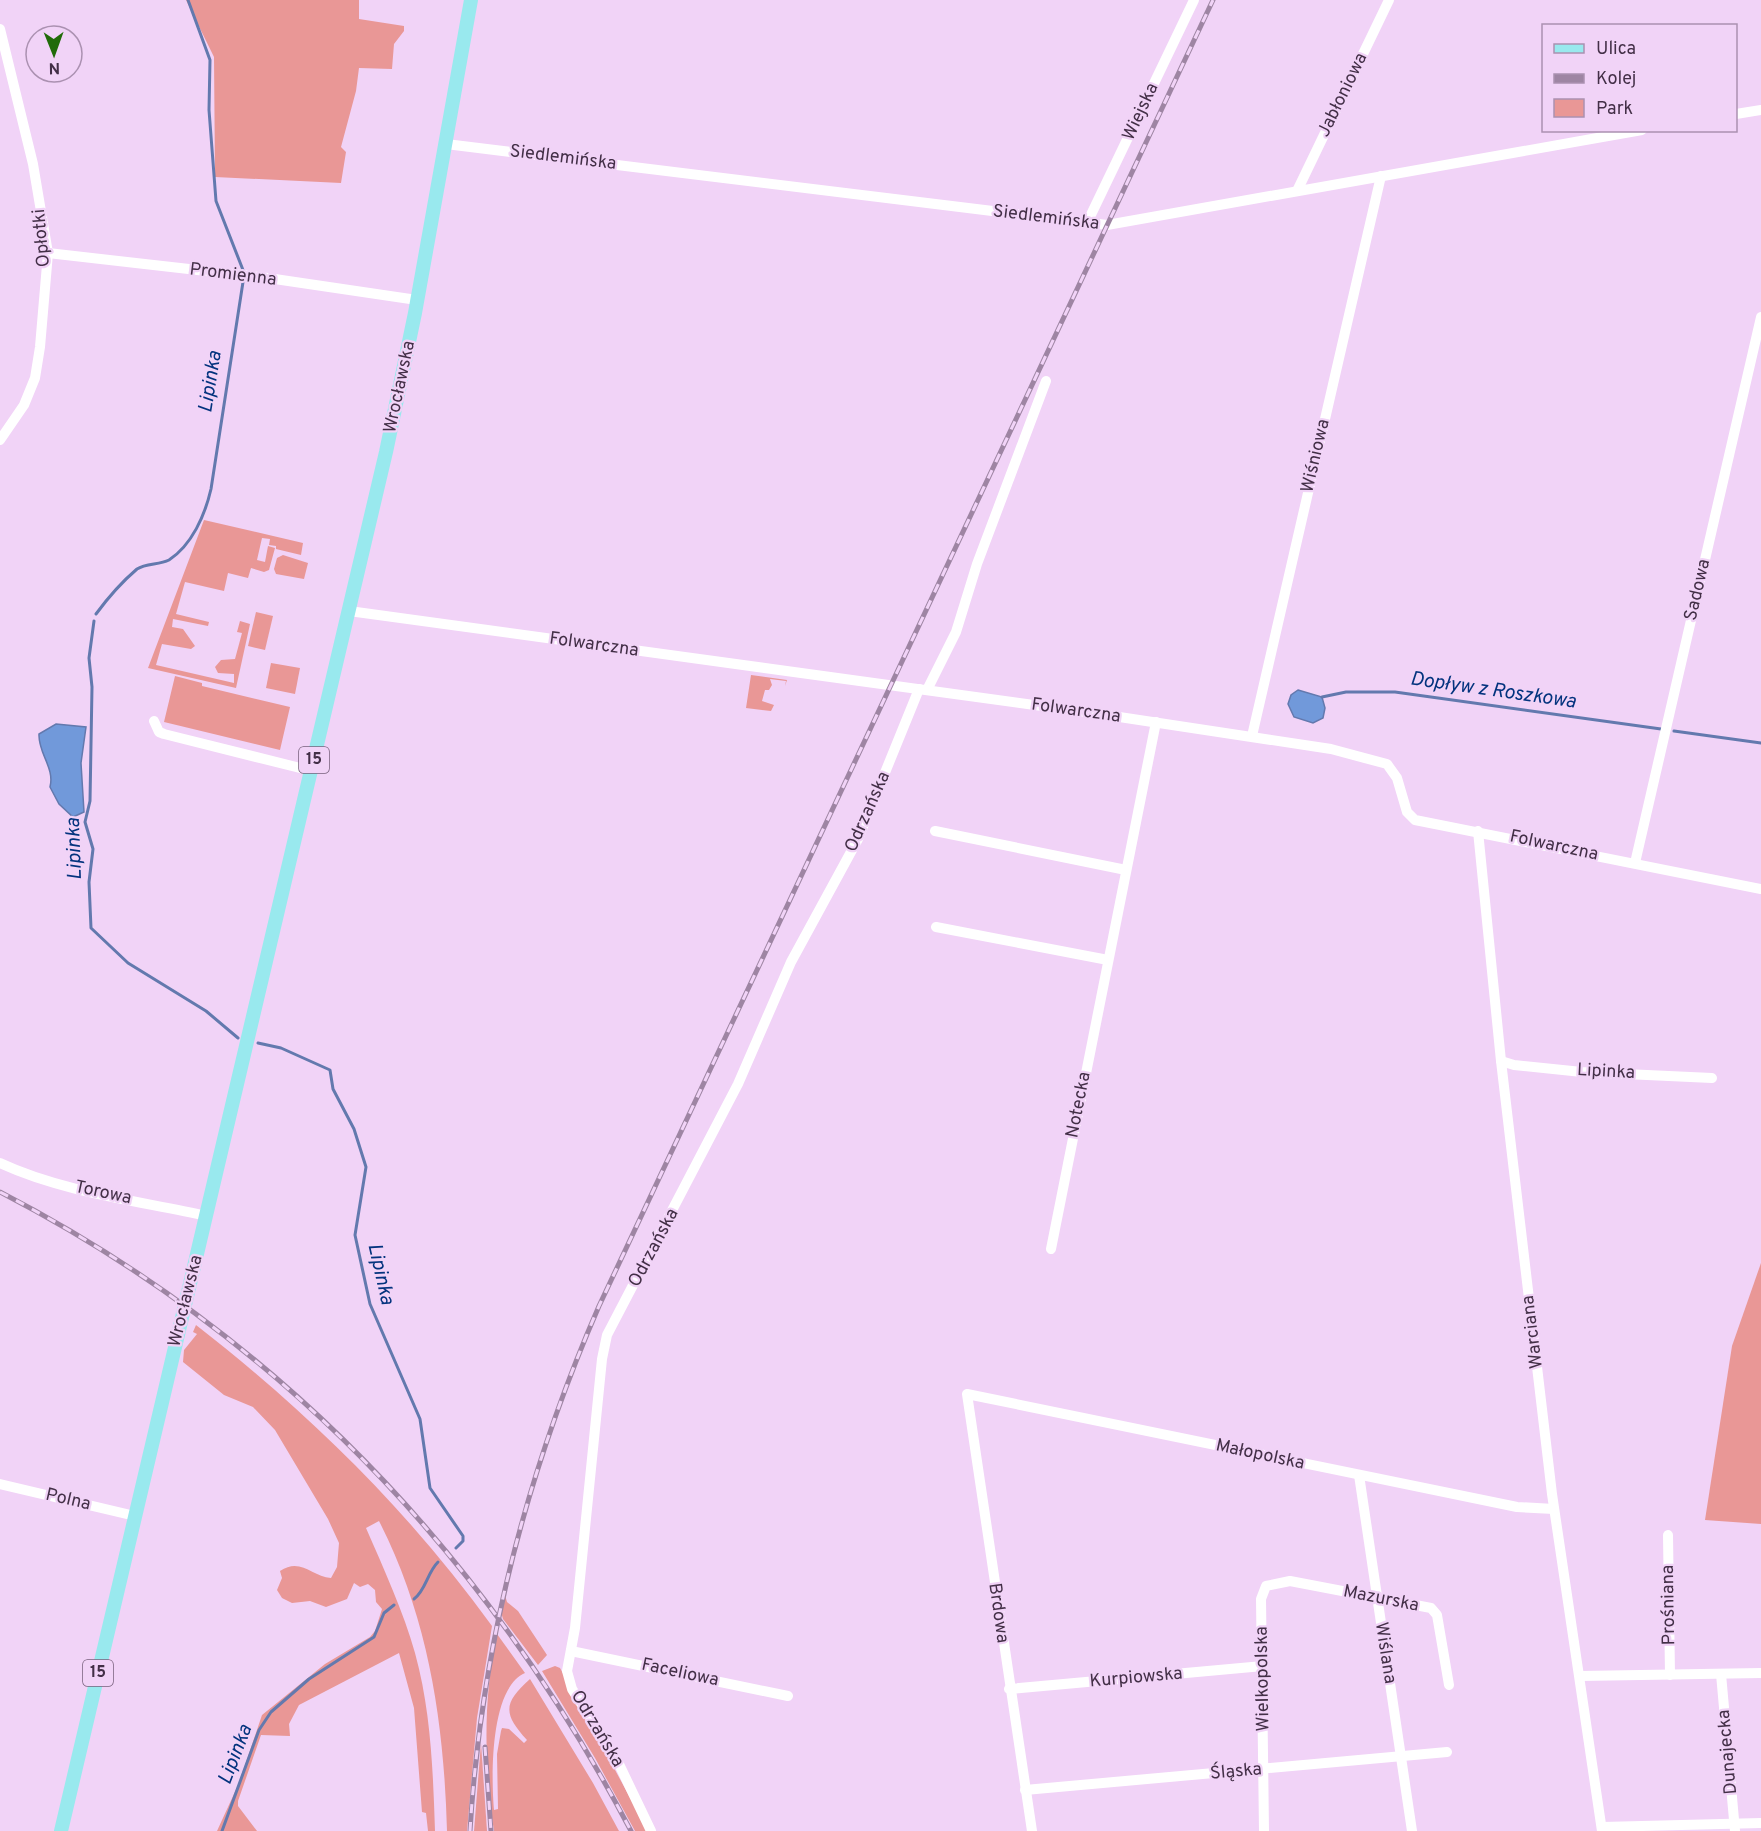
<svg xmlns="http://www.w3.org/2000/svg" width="1761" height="1831" viewBox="0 0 1761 1831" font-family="Overpass,sans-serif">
<rect width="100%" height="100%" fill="#f1d3f7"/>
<g fill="#e99796">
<polygon points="186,0 359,0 359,19 404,26 404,31 394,44 392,69 359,68 356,91 341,147 346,152 341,183 215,177 214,57"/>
<polygon points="204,520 303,543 301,555 276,549 276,546 269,545 270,539 262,538 257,560 265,562 268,546 275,548 269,570 264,572 251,568 248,578 228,573 224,591 185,582 176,614 209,622 208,626 173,619 172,627 183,629 195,646 191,649 162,644 156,665 234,683 234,674 218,673 215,667 221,660 235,659 242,633 237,632 240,621 250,624 236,688 148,668"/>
<polygon points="283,555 308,563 304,579 276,574 274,569 277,558"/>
<polygon points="256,612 273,616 265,650 248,646"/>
<polygon points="271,663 300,668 295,694 266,688"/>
<polygon points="751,675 787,680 785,686 786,681 770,679 772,685 769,690 765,690 762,701 774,705 771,711 746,708"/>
<polygon points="175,676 202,683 202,686 290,707 280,750 164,722"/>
<polygon points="1761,1263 1761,1524 1705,1520 1732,1346"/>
<path d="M196,1325C308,1412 409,1511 492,1626L477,1718L467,1831H447C444,1723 429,1619 379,1521L366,1528C383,1567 404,1613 415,1653C431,1711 433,1771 435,1831H428L426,1813L422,1812L414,1708L399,1653L299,1705L289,1724L290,1736L261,1735L238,1801V1806L257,1831H217L239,1783L262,1715L325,1664L370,1637L375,1631L382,1609L376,1602L375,1590L368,1584L360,1587L354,1583L347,1599L326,1607L310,1601L292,1603L282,1598L277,1590L282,1578L280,1571C301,1557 312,1577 331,1578L337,1567L339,1543L328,1519L275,1430L253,1407L224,1395L183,1362L184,1350L197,1334L193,1332Z"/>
<polygon points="505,1595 507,1602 518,1611 547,1655 538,1665 503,1619 501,1612"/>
<path d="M497,1634L525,1673C490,1688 491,1776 494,1810L498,1809L497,1754L501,1731L502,1728L509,1729L524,1743L527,1740C503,1714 503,1703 530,1679L593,1783L619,1831H494C484,1767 483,1697 497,1634Z"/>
<polygon points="555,1666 560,1668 648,1831 635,1831 595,1758 542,1671"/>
<polygon points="481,1743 487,1831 474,1831"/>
</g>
<g fill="#7199da" stroke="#6379ae" stroke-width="1.5">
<polygon points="1298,690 1322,697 1325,708 1323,718 1313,723 1294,717 1288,704 1291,695"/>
<path d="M56,724L86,727L81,763L84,812L73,817L59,804L50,787C55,768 38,753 39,734Z"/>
</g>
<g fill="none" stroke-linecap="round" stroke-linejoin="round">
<g stroke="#6379ae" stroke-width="3">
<polyline points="188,0 210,60 209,110 216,201 243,270"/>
<path d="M96,614C107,599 123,581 137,569C146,563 159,565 169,560C192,545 205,515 211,489L243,282"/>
<polyline points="94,621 89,658 92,687 90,801 85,822 93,849 89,882 91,928 128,963 206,1011 238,1038"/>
<polyline points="1322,697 1346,692 1395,692 1661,729"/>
<polyline points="1674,731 1761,743"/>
<polyline points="258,1043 281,1048 330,1070 333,1089 354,1129 366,1167 355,1235 370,1304 420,1419 430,1488 463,1536 463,1541 456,1548"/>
<path d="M414,1599C426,1590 427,1573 438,1562"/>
<polyline points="222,1831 259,1730 271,1712 309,1679 374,1637 384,1613 394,1605"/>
</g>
<g stroke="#fff" stroke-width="10">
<polyline points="0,29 33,164 48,253 40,347 35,378 24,405 0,440"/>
<polyline points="1736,114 1761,110"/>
<polyline points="446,144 1107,225 1642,130"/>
<polyline points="1297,191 1389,0"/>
<polyline points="1087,223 1194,0"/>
<polyline points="48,253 268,278 417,300"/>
<polyline points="349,611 1093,713 1331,749 1387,764 1397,778 1407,812 1415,820 1761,889"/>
<polyline points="927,690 956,632 977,564 1046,381"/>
<polyline points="154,721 159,732 164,734 312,771"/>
<polyline points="1252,736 1381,176"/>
<polyline points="935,831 1126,870"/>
<polyline points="1478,831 1501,1061 1552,1494 1602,1831"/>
<polyline points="1635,863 1761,317"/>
<polyline points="936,927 1108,960"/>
<polyline points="1501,1061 1514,1065 1582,1072 1712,1078"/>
<path d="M0,1163C62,1192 140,1201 207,1216"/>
<polyline points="1051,1249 1156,722"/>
<polyline points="1359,1475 1412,1831"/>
<polyline points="0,1484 135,1516"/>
<polyline points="1668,1535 1670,1675"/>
<polyline points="571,1651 788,1696"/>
<polyline points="1721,1674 1735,1831"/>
<polyline points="1580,1676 1761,1673"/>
<polyline points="1009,1689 1263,1666"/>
<polyline points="1025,1790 1447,1752"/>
<polyline points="1602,1827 1761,1823"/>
<polyline points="651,1831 618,1762 572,1689 567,1671 575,1628 602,1359 607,1335 738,1084 791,962 858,839 919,689"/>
<polyline points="1032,1831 967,1394 1517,1507 1554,1509"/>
<polyline points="1264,1831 1261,1599 1266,1586 1290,1581 1431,1608 1437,1615 1449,1685"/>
</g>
<polyline stroke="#99e9ee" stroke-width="14" points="61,1831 386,452 415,313 471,0"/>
<defs>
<g id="rail">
<path d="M0,1192C278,1336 486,1555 631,1831"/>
<polyline points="485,1747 491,1831"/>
<path d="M470,1831C481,1648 526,1474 599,1306L1213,0"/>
</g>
</defs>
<use href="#rail" stroke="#9e85a3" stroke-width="5"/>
<use href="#rail" stroke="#f1d3f7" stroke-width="3" stroke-dasharray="9" stroke-linecap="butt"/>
</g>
<g text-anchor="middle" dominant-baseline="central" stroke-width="4.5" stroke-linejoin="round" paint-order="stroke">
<g fill="#f1d3f7" stroke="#77607c" stroke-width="1.5">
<rect x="299" y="747" width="30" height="26" rx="4.5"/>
<rect x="83" y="1660" width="30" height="26" rx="4.5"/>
</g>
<g font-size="16" font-weight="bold" fill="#432f47">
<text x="314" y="760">15</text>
<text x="98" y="1673">15</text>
</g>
<g font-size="18" fill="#432f47" stroke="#f1d3f7">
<text transform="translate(1343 95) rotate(-64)">Jabłoniowa</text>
<text transform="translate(1141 112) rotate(-65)">Wiejska</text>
<text transform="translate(563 158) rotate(7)">Siedlemińska</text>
<text transform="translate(1046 218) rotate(7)">Siedlemińska</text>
<text transform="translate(42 238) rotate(-95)">Opłotki</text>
<text transform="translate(233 275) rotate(7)">Promienna</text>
<text transform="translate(400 387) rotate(-78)">Wrocławska</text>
<text transform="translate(1316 456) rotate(-77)">Wiśniowa</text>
<text transform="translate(1698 590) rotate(-77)">Sadowa</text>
<text transform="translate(594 645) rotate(8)">Folwarczna</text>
<text transform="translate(1076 711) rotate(8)">Folwarczna</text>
<text transform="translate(868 812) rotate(-66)">Odrzańska</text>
<text transform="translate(1554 846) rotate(12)">Folwarczna</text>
<text transform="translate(1606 1072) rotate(3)">Lipinka</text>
<text transform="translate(1079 1105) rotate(-79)">Notecka</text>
<text transform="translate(103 1193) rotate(12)">Torowa</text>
<text transform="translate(654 1248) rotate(-62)">Odrzańska</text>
<text transform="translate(186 1301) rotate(-76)">Wrocławska</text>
<text transform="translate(1533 1332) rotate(-97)">Warciana</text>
<text transform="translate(1260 1455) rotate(12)">Małopolska</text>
<text transform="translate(68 1500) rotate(13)">Polna</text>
<text transform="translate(1381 1599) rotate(11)">Mazurska</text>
<text transform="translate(1669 1605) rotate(-91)">Prośniana</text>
<text transform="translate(998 1613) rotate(82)">Brdowa</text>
<text transform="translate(1385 1653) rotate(81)">Wiślana</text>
<text transform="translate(680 1673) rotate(12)">Faceliowa</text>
<text transform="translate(1136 1678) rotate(-5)">Kurpiowska</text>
<text transform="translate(1263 1679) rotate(-91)">Wielkopolska</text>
<text transform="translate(597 1729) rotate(59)">Odrzańska</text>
<text transform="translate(1728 1752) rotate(-95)">Dunajecka</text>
<text transform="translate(1236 1772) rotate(-5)">Śląska</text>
</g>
<g font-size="20" font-style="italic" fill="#03337e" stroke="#f1d3f7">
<text transform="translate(211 382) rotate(-81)">Lipinka</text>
<text transform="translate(1493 691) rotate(8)">Dopływ z Roszkowa</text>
<text transform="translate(75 849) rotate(-92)">Lipinka</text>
<text transform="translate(380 1274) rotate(77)">Lipinka</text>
<text transform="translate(236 1755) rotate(-69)">Lipinka</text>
</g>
</g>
<rect x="1542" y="24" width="195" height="108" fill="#f1d3f7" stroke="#ab91b1" stroke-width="1.5"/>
<rect x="1554" y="44" width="30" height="9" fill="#99e9ee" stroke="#ab91b1" stroke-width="1.5"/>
<text x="1596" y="54" font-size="18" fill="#432f47">Ulica</text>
<rect x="1554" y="74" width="30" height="9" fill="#9e85a3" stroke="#ab91b1" stroke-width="1.5"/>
<text x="1596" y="84" font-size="18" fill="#432f47">Kolej</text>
<rect x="1554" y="99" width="30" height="18" fill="#e99796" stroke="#ab91b1" stroke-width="1.5"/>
<text x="1596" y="114" font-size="18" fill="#432f47">Park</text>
<g transform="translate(54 54) rotate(179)"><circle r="28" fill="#f1d3f7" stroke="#ab91b1" stroke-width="1.5"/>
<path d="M0-4.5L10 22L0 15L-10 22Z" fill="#216b09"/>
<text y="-9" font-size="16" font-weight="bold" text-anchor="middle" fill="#432f47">N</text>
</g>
</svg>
